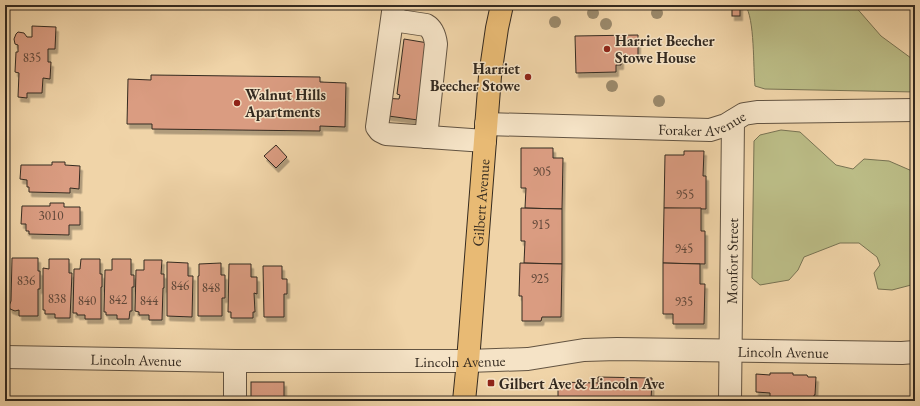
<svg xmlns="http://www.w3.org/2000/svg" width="920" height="406" viewBox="0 0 920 406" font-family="'EB Garamond',serif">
<defs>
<filter id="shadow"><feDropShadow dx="2.5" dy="4.5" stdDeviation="0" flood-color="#0004"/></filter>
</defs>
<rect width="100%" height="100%" fill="#f0d4a8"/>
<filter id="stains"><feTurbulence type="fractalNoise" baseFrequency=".005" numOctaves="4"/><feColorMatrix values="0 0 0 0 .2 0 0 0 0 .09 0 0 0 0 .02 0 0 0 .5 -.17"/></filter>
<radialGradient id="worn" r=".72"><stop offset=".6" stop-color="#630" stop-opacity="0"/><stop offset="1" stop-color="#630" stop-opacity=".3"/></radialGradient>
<g fill="#bbbc86" stroke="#787353">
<path d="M745,5H854L881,36L915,61V92L765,89L755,86C753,68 755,18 745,5Z"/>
<polygon points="781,130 800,132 836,165 853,169 864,159 889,161 912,171 915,174 915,284 892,290 878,289 874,273 880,265 877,257 859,243 840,243 804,257 798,270 789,280 760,285 752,278 754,141 760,135"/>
</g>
<g fill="#da9c81" stroke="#342a20" filter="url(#shadow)">
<rect x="732" y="5" width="8" height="11"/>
<polygon points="32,26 56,27 55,49 48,49 48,62 51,62 50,79 43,78 42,93 27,93 27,98 18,97 19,73 15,72 16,52 18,52 18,45 15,44 14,39 16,34 18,32 24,33 27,37 32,37"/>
<polygon points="638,35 638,56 622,57 621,58 621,65 616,65 616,72 576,73 575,36"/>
<polygon points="404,39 428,43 418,120 381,115 383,98 399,99 400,95 397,94"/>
<polygon points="151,75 320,77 320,82 346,83 345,127 320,126 320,131 152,129 152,124 127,124 128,79 151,80"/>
<polygon points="276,145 287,157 276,168 264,156"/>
<polygon points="521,148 553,148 553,158 563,158 562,209 525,208 526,188 521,188"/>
<polygon points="684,151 704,151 703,176 706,176 706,209 664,208 665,155 684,155"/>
<polygon points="52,162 65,162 65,165 80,166 79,189 70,188 70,193 29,192 29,187 27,187 27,180 20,179 21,165 52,165"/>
<polygon points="50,203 64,203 64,207 80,207 80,225 69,225 69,235 29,234 29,231 26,231 26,224 21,224 22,206 50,206"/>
<polygon points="521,208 562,209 562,264 524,263 525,241 521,241"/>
<polygon points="664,208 701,208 701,231 705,231 705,264 663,263"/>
<polygon points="12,258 38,258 38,271 40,271 40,289 38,289 38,316 19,316 19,310 15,311 10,309 9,306 11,301"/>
<polygon points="49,259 69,259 69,273 72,273 70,318 55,318 55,314 45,314 45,310 43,310 43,268 49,269"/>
<polygon points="81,259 100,259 100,274 102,274 102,287 101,287 101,319 85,319 85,315 77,315 77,313 73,313 74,269 80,269"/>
<polygon points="112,259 131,259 131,275 134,275 134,287 132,287 132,311 130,311 129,319 117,319 117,315 106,315 106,312 104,312 105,270 112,270"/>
<polygon points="144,260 162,260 161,274 164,274 164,288 163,288 162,320 149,320 149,315 139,315 139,312 135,311 136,270 144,270"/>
<polygon points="167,262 188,263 188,276 193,276 192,317 167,316"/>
<polygon points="221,263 221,275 225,275 225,298 222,298 222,316 198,316 198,276 199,276 199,264"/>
<polygon points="520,263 562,264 561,317 542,317 541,321 522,321 522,296 519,296"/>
<polygon points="663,263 700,264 700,284 705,284 704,324 673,324 673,314 663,314"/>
<polygon points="229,264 251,264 251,277 257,277 257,294 254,293 255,312 253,312 253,318 231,318 231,312 228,312"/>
<polygon points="263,266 282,266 282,279 287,279 287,294 284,294 284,317 264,317"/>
<polygon points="770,373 793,373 793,375 807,375 808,377 816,377 815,395 814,395 814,401 767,401 767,398 770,398 770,393 756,392 756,374 770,375"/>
<polygon points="598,377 652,378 651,401 558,401 558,382 598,383"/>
<rect x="251" y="382" width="33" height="19"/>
</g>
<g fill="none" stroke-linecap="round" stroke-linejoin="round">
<defs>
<g id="minor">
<polyline points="394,5 377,127 380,131 386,134 485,141"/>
<path d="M393,20L426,25C433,29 435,36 436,44L426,137"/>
<path id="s1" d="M486,124L710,130L726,125L744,114L757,112L915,110"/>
<path id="s2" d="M5,357L235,361H468L528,359L584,350L617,349L902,353L915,352"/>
<polyline points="235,401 235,361"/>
<path id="s3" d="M730,401L733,121"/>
</g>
<g id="major">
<path id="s4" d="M464,401L468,361L490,76L497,28L502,5"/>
</g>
</defs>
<use href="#minor" stroke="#635442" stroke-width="24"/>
<use href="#major" stroke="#342a20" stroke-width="24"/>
<use href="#minor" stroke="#f5e3c6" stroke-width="22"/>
<use href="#major" stroke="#e8ba74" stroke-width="22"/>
</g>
<g fill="#9b8a6c">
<circle cx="593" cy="13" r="6"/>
<circle cx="657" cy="13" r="6"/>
<circle cx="555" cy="22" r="6"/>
<circle cx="606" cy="24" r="6"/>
<circle cx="612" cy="86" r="6"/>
<circle cx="659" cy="101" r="6"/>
</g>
<g fill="#8f2418" stroke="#f5e3c6" stroke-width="1.5">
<circle cx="607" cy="49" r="4"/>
<circle cx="528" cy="77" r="4"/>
<circle cx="237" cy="103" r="4"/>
<rect x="487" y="379" width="8" height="8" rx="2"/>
</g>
<g text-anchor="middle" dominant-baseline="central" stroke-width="3" stroke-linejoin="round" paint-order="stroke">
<g font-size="13" fill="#5e4638">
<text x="32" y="57">835</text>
<text x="542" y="171">905</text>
<text x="685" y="194">955</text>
<text x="51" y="215">3010</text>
<text x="541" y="224">915</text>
<text x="684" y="248">945</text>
<text x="540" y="278">925</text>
<text x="26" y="280">836</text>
<text x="180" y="285">846</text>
<text x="211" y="287">848</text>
<text x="57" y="298">838</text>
<text x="118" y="299">842</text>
<text x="87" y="300">840</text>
<text x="149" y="300">844</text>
<text x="684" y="301">935</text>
</g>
<g font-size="15" font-weight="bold" fill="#342a20" stroke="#f5e3c6" text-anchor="start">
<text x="615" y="40">Harriet Beecher<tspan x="615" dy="17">Stowe House</tspan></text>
<text x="520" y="68" text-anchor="end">Harriet<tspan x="520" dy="17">Beecher Stowe</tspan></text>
<text x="245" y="94">Walnut Hills<tspan x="245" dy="17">Apartments</tspan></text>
<text x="499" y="383">Gilbert Ave &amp; Lincoln Ave</text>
</g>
<g font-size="15" fill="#342a20" stroke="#f5e3c6">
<text stroke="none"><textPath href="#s1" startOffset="217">Foraker Avenue</textPath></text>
<text stroke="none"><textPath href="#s4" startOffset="199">Gilbert Avenue</textPath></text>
<text stroke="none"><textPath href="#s3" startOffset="140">Monfort Street</textPath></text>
<text stroke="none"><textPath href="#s2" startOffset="779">Lincoln Avenue</textPath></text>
<text stroke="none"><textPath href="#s2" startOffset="131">Lincoln Avenue</textPath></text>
<text stroke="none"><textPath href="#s2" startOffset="455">Lincoln Avenue</textPath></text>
</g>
</g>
<rect width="920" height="406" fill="none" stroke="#f0d4a8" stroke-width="20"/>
<rect x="6" y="6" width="908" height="394" fill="none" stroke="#342a20" stroke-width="2"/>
<rect x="10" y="10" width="900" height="386" fill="none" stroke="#342a20"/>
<rect width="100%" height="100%" filter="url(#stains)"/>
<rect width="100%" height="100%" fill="url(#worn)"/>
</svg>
